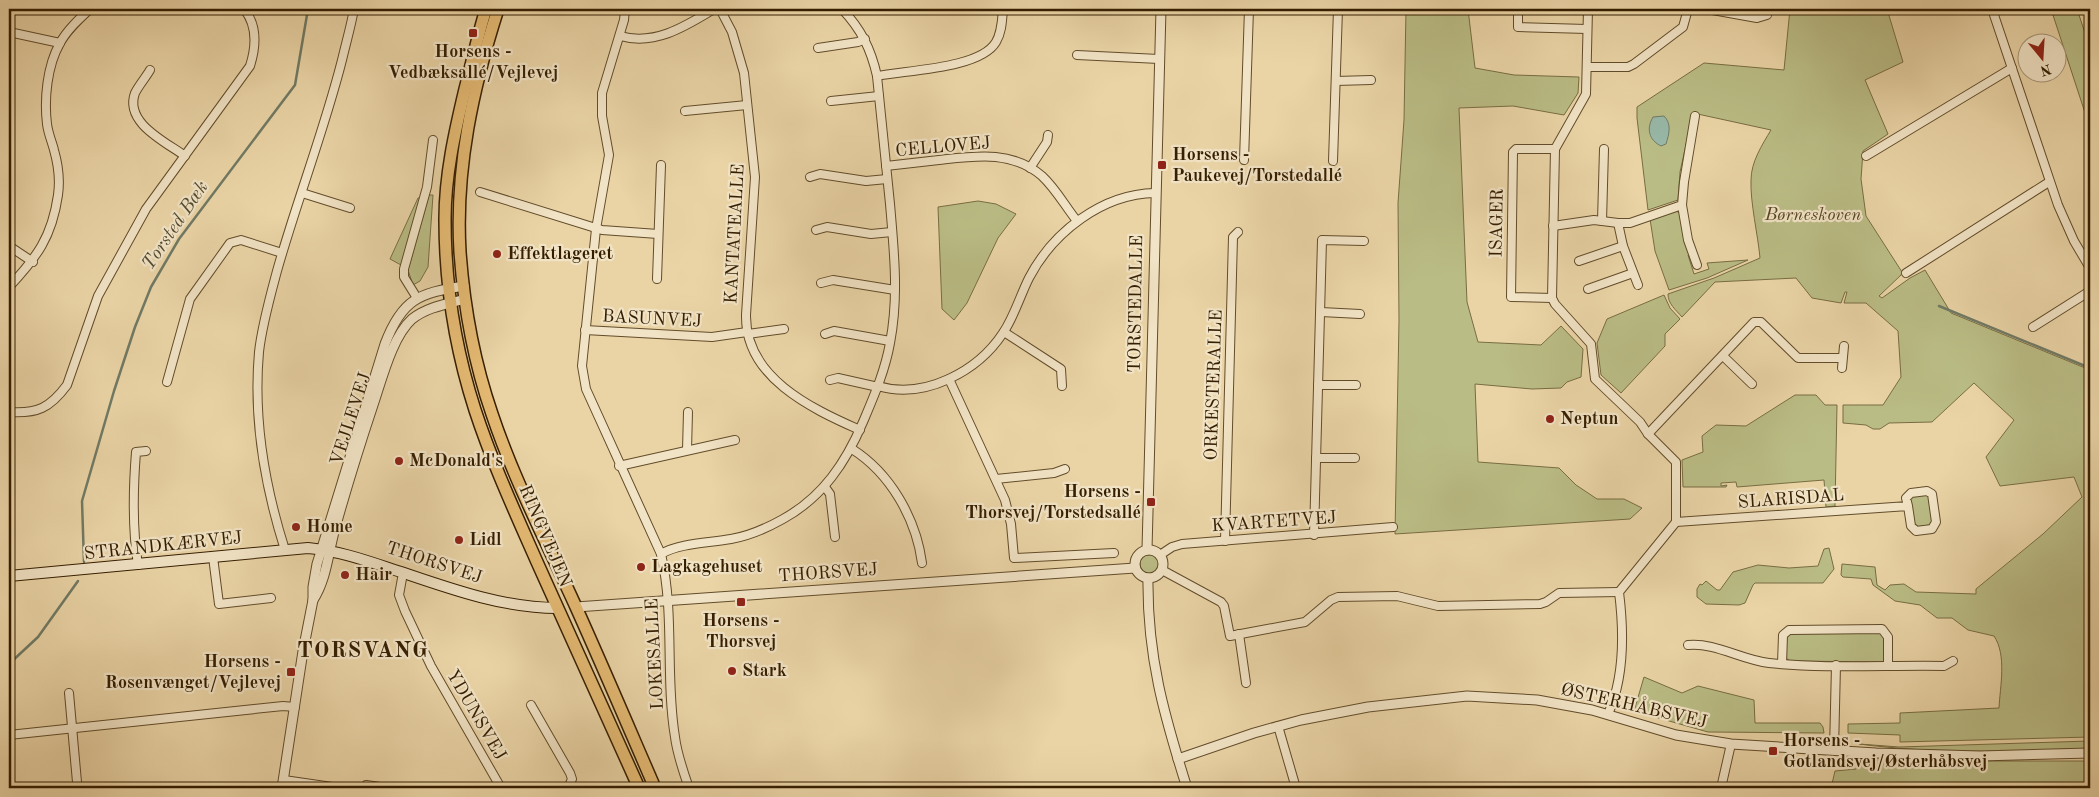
<svg xmlns="http://www.w3.org/2000/svg" width="2099" height="797" viewBox="0 0 2099 797" font-family="'Old Standard TT',serif">
<rect width="100%" height="100%" fill="#ead4a6"/>
<filter id="stains"><feTurbulence type="fractalNoise" baseFrequency=".004" numOctaves="4"/><feColorMatrix values="0 0 0 0 .2 0 0 0 0 .09 0 0 0 0 .02 0 0 0 .5 -.17"/></filter>
<radialGradient id="worn" r=".72"><stop offset=".6" stop-color="#630" stop-opacity="0"/><stop offset="1" stop-color="#630" stop-opacity=".3"/></radialGradient>
<g fill="#babc85" stroke="#786d42">
<polygon points="1406,9 1468,9 1475,68 1514,75 1579,77 1578,93 1564,115 1513,106 1459,108 1467,302 1478,342 1541,345 1561,326 1583,349 1581,377 1567,382 1561,388 1532,389 1475,384 1478,462 1559,468 1576,485 1597,499 1624,499 1642,508 1630,519 1395,534 1399,321 1398,203 1404,120"/>
<path d="M1790,9H1887L1903,62L1865,80L1888,134L1863,151L1861,179L1866,216L1902,272L1901,275L1879,296L1882,298L1910,278L1925,270L1951,313L2090,370V737L1900,742V735L1848,733V724L1900,723V713L1999,708C2000,687 2007,655 1994,636L1968,630L1952,618H1937L1920,605L1895,601L1873,585L1871,579L1843,577L1841,575L1842,564L1875,567L1877,585L1885,590L1890,585L1904,584L1916,592L1976,594V589L2043,534L2082,497L2074,477L2000,486L1986,457L2014,420L1974,383L1932,422L1889,423L1880,429H1873L1866,425L1843,423V405H1883L1901,377L1898,331L1866,303H1844L1847,292H1845L1841,303L1812,298L1796,278L1715,282L1682,317C1676,310 1668,304 1668,294L1714,278L1760,258C1758,235 1750,202 1751,180C1751,162 1762,145 1771,130L1693,113L1680,172L1678,200L1648,210L1637,118V107L1704,63L1784,70Z"/>
<polygon points="2051,9 2077,9 2090,48 2090,128"/>
<polygon points="429,195 433,195 428,267 420,281 413,285 408,270"/>
<polygon points="422,197 411,240 401,265 390,259 418,198"/>
<polygon points="978,201 996,204 1016,214 998,238 967,303 954,320 942,309 938,207"/>
<polygon points="1674,210 1680,213 1690,254 1688,255 1694,274 1709,269 1707,263 1748,260 1707,278 1669,290 1655,251 1650,219"/>
<polygon points="1664,295 1670,308 1680,319 1665,334 1665,346 1621,393 1601,375 1597,343 1607,319"/>
<polygon points="1795,395 1816,395 1825,405 1837,405 1835,506 1826,507 1824,480 1737,487 1736,482 1721,483 1721,486 1727,485 1726,487 1683,487 1682,460 1703,452 1702,436 1716,425 1746,426"/>
<polygon points="1926,494 1929,496 1933,523 1930,525 1917,527 1915,525 1910,499 1913,496"/>
<polygon points="1829,548 1834,569 1823,583 1755,583 1753,585 1745,603 1739,605 1706,604 1697,597 1697,589 1700,584 1702,585 1706,581 1717,590 1720,590 1733,572 1758,565 1789,568 1818,566 1824,549"/>
<circle cx="1150" cy="564" r="10"/>
<polygon points="1789,632 1883,633 1886,636 1886,659 1882,662 1790,661 1786,658 1786,635"/>
<polygon points="1644,677 1682,693 1698,686 1754,700 1755,723 1820,723 1823,727 1824,733 1708,732 1634,711"/>
<path d="M2090,741V748C2014,752 1935,754 1859,744L1899,747Z"/>
<polygon points="1859,758 1953,761 2090,761 2090,788 1831,788 1835,771 1856,769"/>
</g>
<path fill="#98b8a8" stroke="#707a65" d="M1664,116C1672,124 1669,134 1666,144L1661,146C1649,140 1646,129 1653,117Z"/>
<g fill="none" stroke-linecap="round" stroke-linejoin="round">
<g stroke="#707a65" stroke-width="2.5">
<polyline points="1939,306 2090,368"/>
<polyline points="84,562 82,501 114,391 135,327 151,287 179,239 295,85 308,9"/>
<polyline points="9,664 38,637 78,581"/>
</g>
<defs>
<g id="minor">
<path d="M625,9L624,20L602,93V116L609,155L596,229L582,366L586,389L661,554C675,614 665,677 675,737C677,754 683,771 689,788"/>
<path d="M720,9L732,32L744,73L755,177L746,315C745,377 810,408 860,430"/>
<polyline points="1518,9 1518,27 1587,29"/>
<path d="M1588,9L1586,94L1555,149L1552,298L1555,304L1591,344L1595,379L1640,422L1648,434L1676,462V522L1619,592C1624,632 1625,677 1608,714"/>
<polyline points="1707,9 1757,18 1767,15"/>
<polyline points="1992,9 2058,205 2074,241 2090,268"/>
<polyline points="9,32 60,43"/>
<path d="M620,36C655,46 686,26 714,9"/>
<polyline points="818,48 858,42 865,39"/>
<polyline points="1077,55 1159,59"/>
<polyline points="1587,67 1628,67 1634,64 1683,27 1688,9"/>
<path d="M150,70C146,77 139,85 135,93C124,123 166,142 185,156"/>
<path d="M877,76C906,70 980,69 996,42C1002,32 1002,20 1003,9"/>
<polyline points="1336,81 1371,80"/>
<polyline points="831,101 879,96"/>
<polyline points="685,111 747,105"/>
<polyline points="1866,156 2012,68"/>
<polyline points="1244,160 1249,9"/>
<polyline points="1333,161 1338,9"/>
<path d="M886,166C904,164 922,162 939,160C975,156 1012,150 1042,176C1056,189 1065,206 1077,221"/>
<polyline points="1030,168 1047,142 1048,135"/>
<polyline points="810,177 820,174 866,181 887,179"/>
<polyline points="480,192 602,230 658,234"/>
<polyline points="302,193 350,208"/>
<polyline points="1682,205 1688,240 1697,265"/>
<polyline points="1602,221 1604,149"/>
<polyline points="1618,223 1623,246 1638,285"/>
<polyline points="1553,226 1594,220 1618,223 1630,223 1682,205 1684,182 1695,116"/>
<polyline points="816,230 827,227 871,234 892,232"/>
<polyline points="9,246 33,262"/>
<polyline points="1579,261 1623,246"/>
<polyline points="1906,273 2049,182"/>
<polyline points="657,279 661,165"/>
<polyline points="821,283 833,280 895,290"/>
<path d="M9,287C37,257 52,237 58,195C60,181 58,164 54,150C52,142 48,133 47,124C44,99 47,66 60,43C67,30 79,19 90,9"/>
<polyline points="1588,289 1633,273"/>
<polyline points="417,298 404,277 404,269 427,187 433,140"/>
<polyline points="1552,298 1511,297 1513,152 1516,149 1555,149"/>
<polyline points="1321,312 1360,314"/>
<polyline points="2033,327 2090,291"/>
<polyline points="585,330 712,337 747,332"/>
<polyline points="1004,332 1061,369 1062,386"/>
<polyline points="748,334 784,329"/>
<polyline points="825,334 834,331 890,341"/>
<polyline points="1723,356 1752,384"/>
<polyline points="1842,368 1844,346"/>
<polyline points="949,379 1005,500 1011,524 1014,558 1114,553"/>
<polyline points="830,380 838,378 878,387"/>
<polyline points="167,382 190,299 230,243 241,240 282,253"/>
<polyline points="1318,385 1356,385"/>
<path d="M878,386C925,400 978,371 1003,333C1014,317 1020,296 1029,278C1053,232 1102,194 1155,193"/>
<path d="M9,412C37,414 50,408 67,385L98,296L146,209L250,66C256,47 258,26 244,9"/>
<polyline points="1648,434 1754,322 1761,322 1798,358 1842,358"/>
<path d="M852,449C890,473 916,518 922,563"/>
<polyline points="687,450 688,412"/>
<polyline points="1316,458 1355,458"/>
<polyline points="619,466 735,440"/>
<polyline points="996,479 1054,473 1065,469"/>
<polyline points="825,487 830,494 835,537"/>
<polyline points="1676,522 1908,506 1911,526 1916,531 1932,529 1936,522 1932,494 1927,491 1911,493 1906,498 1908,506"/>
<polyline points="1314,535 1322,240 1364,241"/>
<polyline points="1225,541 1233,237 1238,232"/>
<path d="M285,550C265,487 253,419 259,352C262,325 270,297 277,271C297,200 324,131 342,60C346,43 351,26 354,9"/>
<path d="M661,554C680,543 709,543 731,539C749,536 767,528 783,519C823,497 846,462 863,422C874,396 885,371 890,343C899,297 894,251 890,204C886,161 881,119 877,76C871,49 861,29 842,9"/>
<polyline points="1160,555 1172,547 1182,544 1393,527"/>
<polyline points="213,557 219,604 271,598"/>
<path d="M138,565C132,527 133,490 136,452L146,451"/>
<polyline points="1162,570 1221,602 1224,606 1230,636 1305,622 1331,600 1338,597 1397,596 1438,606 1540,604 1546,602 1559,593 1619,592"/>
<polyline points="403,573 399,595 405,611 431,666 501,788"/>
<polyline points="1239,634 1246,683"/>
<path d="M1688,645C1714,642 1742,660 1769,663C1826,669 1886,665 1944,666L1953,661"/>
<polyline points="1782,664 1783,635 1789,630 1882,629 1888,637 1888,665"/>
<polyline points="69,693 77,782"/>
<polyline points="531,705 570,773 572,779 568,788"/>
<polyline points="1278,726 1296,788"/>
<polyline points="9,735 283,706 295,707"/>
<polyline points="1834,750 1836,665"/>
<polyline points="284,780 339,788"/>
<polyline points="364,788 366,785 387,788"/>
<polyline points="1721,788 1731,744"/>
</g>
<g id="tertiary">
<circle cx="1149" cy="564" r="14"/>
<polyline points="1147,550 1161,9"/>
<path d="M1148,578C1147,656 1164,715 1187,788"/>
<path d="M313,600C326,580 328,555 334,532C346,489 359,447 373,405C382,379 392,337 412,319C427,307 447,304 465,299"/>
<polyline points="576,607 1135,568"/>
<polyline points="1178,759 1254,733 1301,720 1368,707 1467,696 1537,700 1592,710 1676,735 1731,744 1876,753 1980,756 2090,753"/>
<path d="M282,788L303,651L313,600V587L317,564L385,344C402,299 419,293 464,286"/>
</g>
<path id="secondary" d="M9,576L308,548C341,551 370,562 401,572C451,589 504,608 557,608"/>
<g id="primary">
<path d="M486,9C478,35 472,62 465,89C455,131 445,175 445,219C445,284 455,348 475,410C492,462 515,512 537,562C571,638 605,713 639,788"/>
<path d="M498,9C473,87 455,169 460,252C464,307 474,362 492,414C514,480 547,543 576,607C603,667 629,728 655,788"/>
</g>
</defs>
<use href="#minor" stroke="#624c2a" stroke-width="10"/>
<use href="#tertiary" stroke="#624c2a" stroke-width="11"/>
<use href="#secondary" stroke="#351e00" stroke-width="12"/>
<use href="#primary" stroke="#351e00" stroke-width="14"/>
<use href="#minor" stroke="#f1e3c5" stroke-width="8"/>
<use href="#tertiary" stroke="#f1e3c5" stroke-width="9"/>
<use href="#secondary" stroke="#f1e3c5" stroke-width="10"/>
<use href="#primary" stroke="#e5ba73" stroke-width="11"/>
</g>
<g fill="#8f2418" stroke="#f1e3c5" stroke-width="2">
<rect x="468" y="28" width="10" height="10" rx="2.5"/>
<rect x="1157" y="160" width="10" height="10" rx="2.5"/>
<circle cx="497" cy="254" r="5"/>
<circle cx="1550" cy="419" r="5"/>
<circle cx="399" cy="461" r="5"/>
<rect x="1146" y="497" width="10" height="10" rx="2.5"/>
<circle cx="296" cy="527" r="5"/>
<circle cx="459" cy="540" r="5"/>
<circle cx="641" cy="567" r="5"/>
<circle cx="345" cy="575" r="5"/>
<rect x="736" y="597" width="10" height="10" rx="2.5"/>
<circle cx="732" cy="671" r="5"/>
<rect x="286" y="667" width="10" height="10" rx="2.5"/>
<rect x="1768" y="746" width="10" height="10" rx="2.5"/>
</g>
<g text-anchor="middle" dominant-baseline="central" stroke-width="4.5" stroke-linejoin="round" paint-order="stroke">
<g font-size="18" font-weight="bold" fill="#351e00" stroke="#f1e3c5" text-anchor="start">
<text x="473" y="52" text-anchor="middle">Horsens -<tspan x="473" dy="21">Vedbæksallé/Vejlevej</tspan></text>
<text x="1172" y="155">Horsens -<tspan x="1172" dy="21">Paukevej/Torstedallé</tspan></text>
<text x="507" y="254">Effektlageret</text>
<text x="1560" y="419">Neptun</text>
<text x="409" y="461">McDonald's</text>
<text x="1141" y="492" text-anchor="end">Horsens -<tspan x="1141" dy="21">Thorsvej/Torstedsallé</tspan></text>
<text x="306" y="527">Home</text>
<text x="469" y="540">Lidl</text>
<text x="651" y="567">Lagkagehuset</text>
<text x="355" y="575">Hair</text>
<text x="741" y="621" text-anchor="middle">Horsens -<tspan x="741" dy="21">Thorsvej</tspan></text>
<text x="281" y="662" text-anchor="end">Horsens -<tspan x="281" dy="21">Rosenvænget/Vejlevej</tspan></text>
<text x="742" y="671">Stark</text>
<text x="1783" y="741">Horsens -<tspan x="1783" dy="21">Gotlandsvej/Østerhåbsvej</tspan></text>
</g>
<g font-size="18" fill="#351e00" stroke="#f1e3c5">
<text transform="translate(943 147) rotate(-5)">CELLOVEJ</text>
<text transform="translate(1497 223) rotate(-89)">ISAGER</text>
<text transform="translate(735 234) rotate(-87)">KANTATEALLE</text>
<text transform="translate(1136 304) rotate(-89)">TORSTEDALLE</text>
<text transform="translate(652 319) rotate(3)">BASUNVEJ</text>
<text transform="translate(1214 385) rotate(-88)">ORKESTERALLE</text>
<text transform="translate(351 419) rotate(-72)">VEJLEVEJ</text>
<text transform="translate(1791 499) rotate(-4)">SLARISDAL</text>
<text transform="translate(1274 522) rotate(-4)">KVARTETVEJ</text>
<text transform="translate(545 536) rotate(67)">RINGVEJEN</text>
<text transform="translate(163 546) rotate(-6)">STRANDKÆRVEJ</text>
<text transform="translate(434 563) rotate(18)">THORSVEJ</text>
<text transform="translate(828 573) rotate(-4)">THORSVEJ</text>
<text transform="translate(655 654) rotate(-93)">LOKESALLE</text>
<text transform="translate(1634 706) rotate(13)">ØSTERHÅBSVEJ</text>
<text transform="translate(476 715) rotate(60)">YDUNSVEJ</text>
</g>
<g font-size="18" font-style="italic" fill="#564621" stroke="#f1e3c5">
<text x="1813" y="215">Børneskoven</text>
</g>
<g font-size="19" font-style="italic" fill="#534c32" stroke="#f1e3c5">
<text transform="translate(176 226) rotate(-56)">Torsted Bæk</text>
</g>
<g font-size="22" font-weight="bold" letter-spacing="1" fill="#351e00" stroke="#f1e3c5">
<text x="363" y="651">TORSVANG</text>
</g>
</g>
<rect width="2099" height="797" fill="none" stroke="#ead4a6" stroke-width="30"/>
<rect x="10" y="10" width="2079" height="777" fill="none" stroke="#351e00" stroke-width="2.5"/>
<rect x="15" y="15" width="2069" height="767" fill="none" stroke="#351e00"/>
<g transform="translate(2042 58) rotate(162)"><circle r="24" fill="#f1e3c5" stroke="#a69476"/>
<path d="M0-4L9 19L0 12L-9 19Z" fill="#8f2418"/>
<text y="-8" font-size="14" font-weight="bold" text-anchor="middle" fill="#351e00">N</text>
</g>
<rect width="100%" height="100%" filter="url(#stains)"/>
<rect width="100%" height="100%" fill="url(#worn)"/>
</svg>
